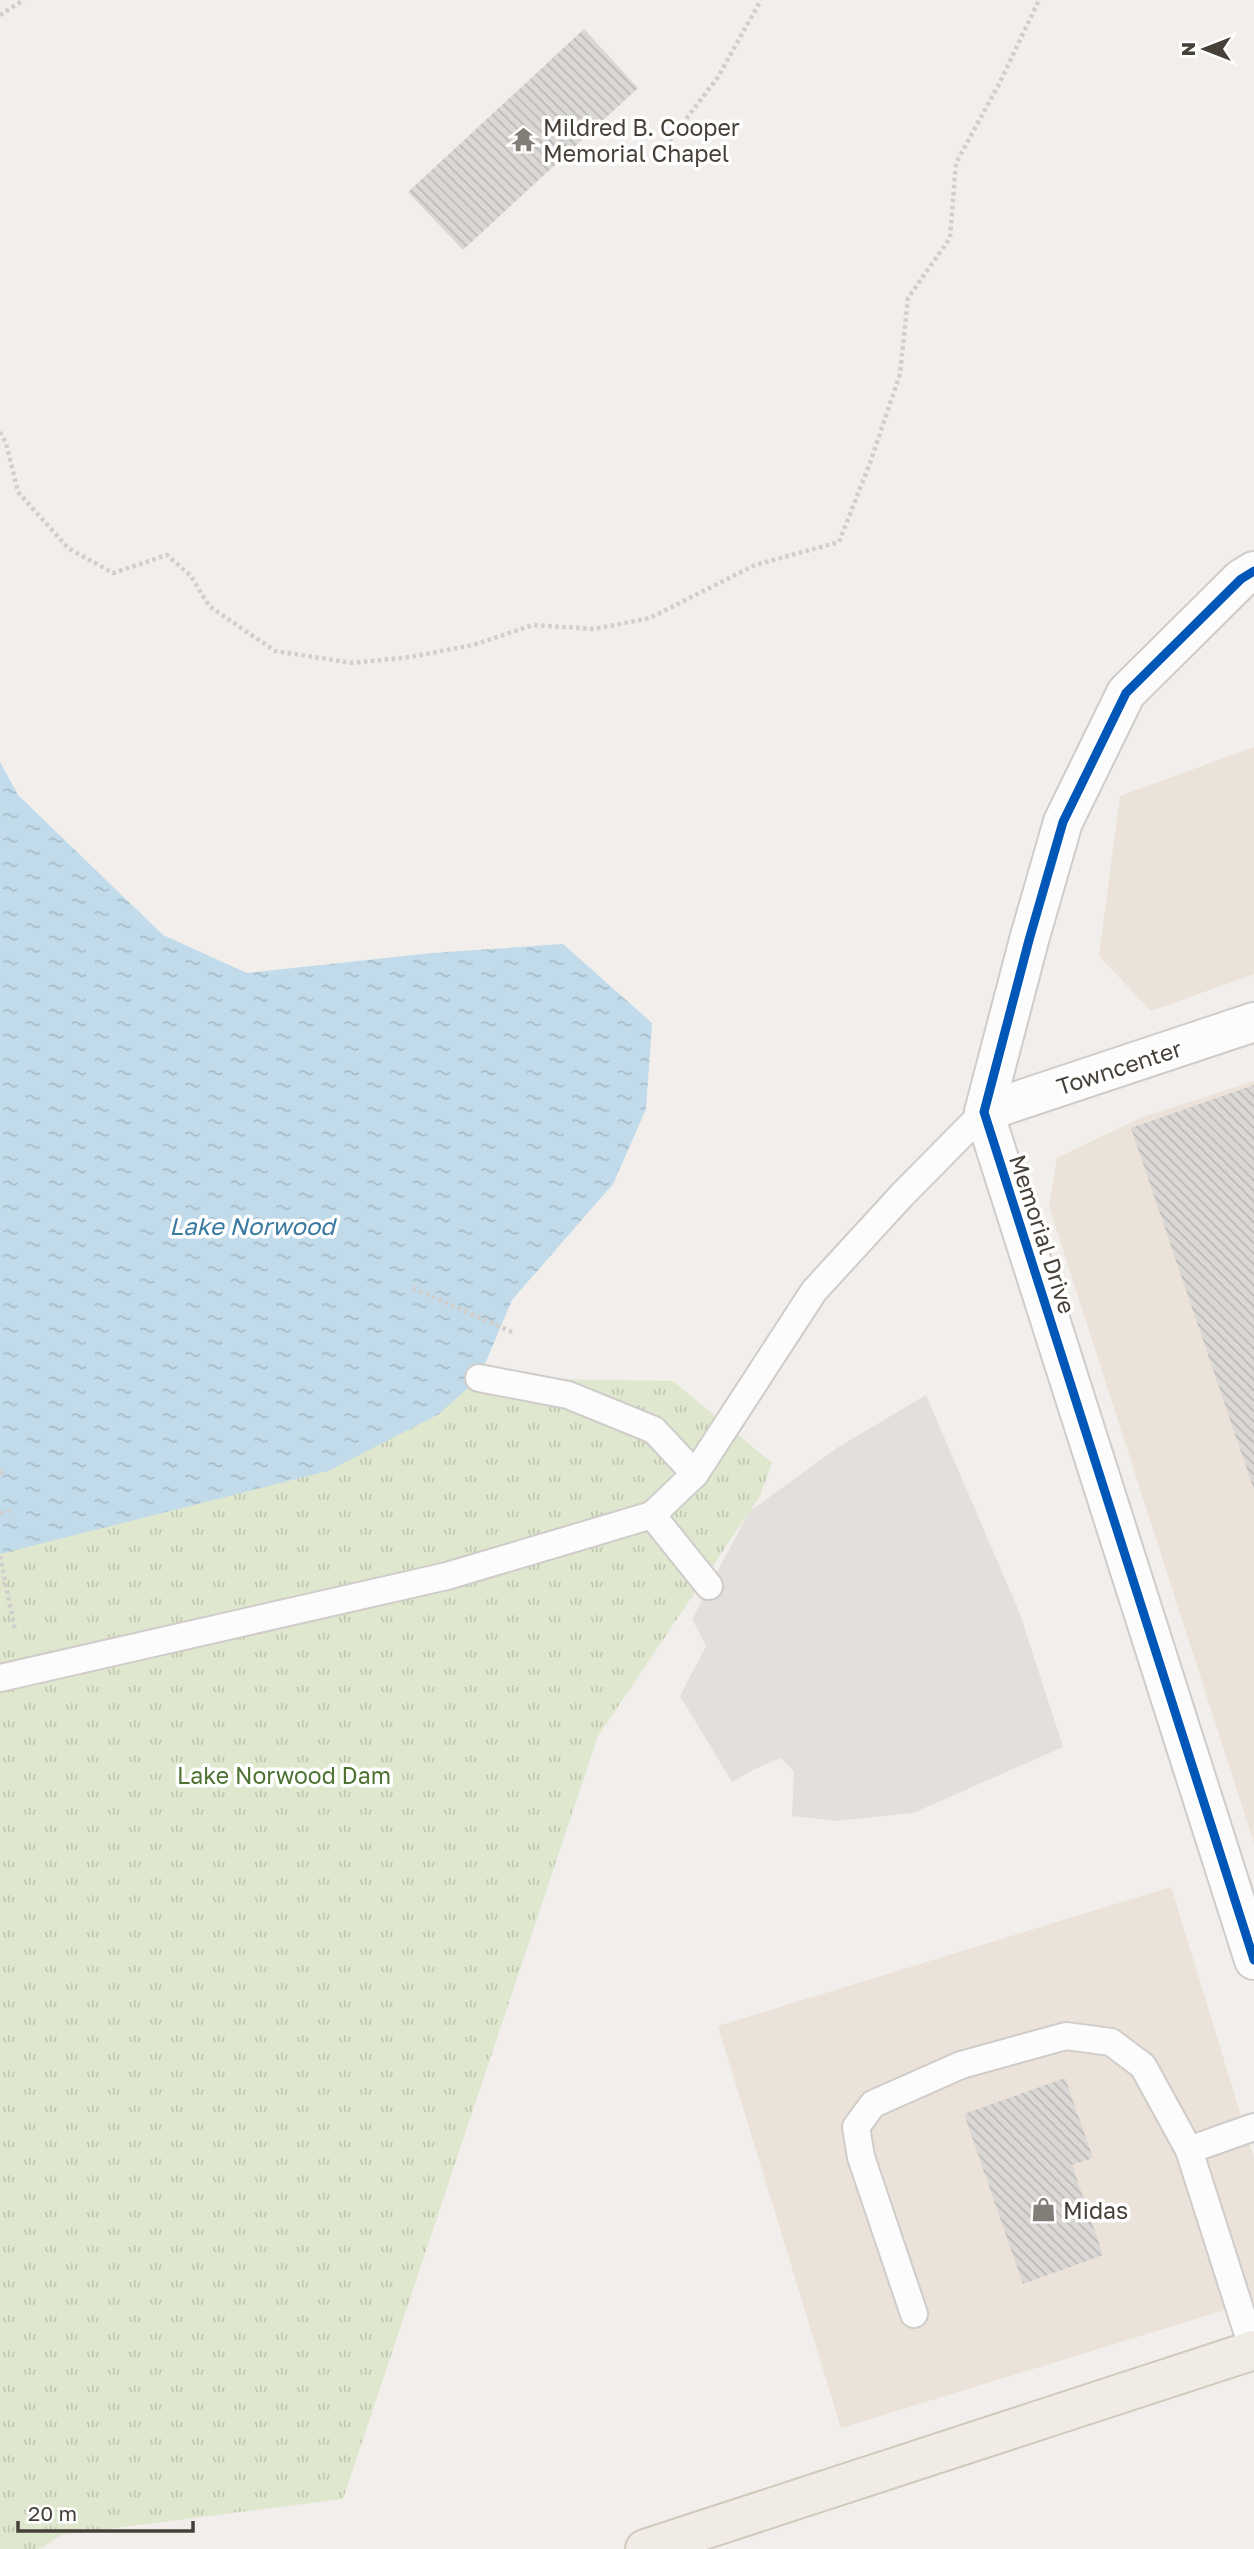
<svg xmlns="http://www.w3.org/2000/svg" width="1254" height="2549" viewBox="0 0 1254 2549" font-family="'Golos Text',sans-serif">
<defs>
<pattern id="park-tufts" width="24" height="20" patternUnits="userSpaceOnUse" patternTransform="scale(1.75)"><rect width="24" height="20" fill="#dfe8ce"/><path d="M3 7l-1-3M5 7V3M7 7l1-3M15 17l-1-3M17 17v-4M19 17l1-3" fill="none" stroke="#c1c8b2"/></pattern>
<pattern id="water-ripples" width="26" height="14" patternUnits="userSpaceOnUse" patternTransform="scale(1.75)"><rect width="26" height="14" fill="#c1dbea"/><path d="M2 4q2-2 4 0t4 0M15 11q2-2 4 0t4 0" fill="none" stroke="#a7bdc9"/></pattern>
<pattern id="building-back-hatch" width="6" height="6" patternUnits="userSpaceOnUse" patternTransform="scale(1.75)"><rect width="6" height="6" fill="#dad7d4"/><path d="M-1 5l2 2M0 0l6 6M5-1l2 2" fill="none" stroke="#bcbab7"/></pattern>
</defs>
<rect width="100%" height="100%" fill="#f1eeeb"/>
<g fill="#ebe2d9">
<polygon points="1254,747 1254,974 1151,1011 1099,956 1120,796"/>
<polygon points="1254,1081 1254,1843 1049,1206 1057,1158 1140,1118"/>
<polygon points="1171,1887 1254,2158 1254,2301 841,2428 718,2026"/>
</g>
<polygon fill="url(#park-tufts)" points="479,1378 673,1381 772,1463 760,1496 598,1736 343,2499 61,2535 40,2549 0,2549 0,1552"/>
<polygon fill="#e2dfdc" points="926,1395 1020,1614 1063,1747 913,1813 836,1821 792,1816 794,1771 780,1758 755,1769 732,1782 680,1696 706,1646 692,1619 749,1512 837,1448"/>
<polygon fill="url(#water-ripples)" points="0,762 18,795 163,935 247,973 432,953 563,944 652,1023 646,1109 613,1184 512,1300 479,1378 439,1414 328,1471 0,1554"/>
<g fill="url(#building-back-hatch)">
<polygon points="584,29 638,88 463,250 408,192"/>
<polygon points="1254,1085 1254,1490 1131,1128"/>
<polygon points="1065,2078 1093,2158 1072,2165 1103,2255 1023,2284 964,2114"/>
</g>
<g fill="none" stroke-linecap="round" stroke-linejoin="round">
<defs>
<g id="service">
<polyline points="479,1378 568,1395 654,1430 695,1474 814,1291 902,1195 984,1112"/>
<polyline points="695,1474 652,1515 709,1586"/>
<polyline points="0,1678 447,1576 652,1515"/>
<polyline points="1189,2150 1254,2127"/>
<polyline points="914,2314 861,2157 856,2127 873,2104 961,2065 1066,2036 1111,2042 1143,2066 1189,2150 1253,2350"/>
</g>
<g id="minor">
<polyline points="1254,571 1241,579 1126,693 1063,822 1029,940 984,1112 1254,1960"/>
<polyline points="984,1112 1254,1022"/>
</g>
<polyline id="primary" points="645,2549 1254,2350"/>
</defs>
<use href="#service" stroke="#cfccc9" stroke-width="30"/>
<use href="#minor" stroke="#cfccc9" stroke-width="42"/>
<use href="#primary" stroke="#d1c9bb" stroke-width="42"/>
<g stroke="#d1cecc" stroke-width="4.5" stroke-dasharray="3.5 3.5" stroke-linecap="butt">
<polyline points="0,15 24,0"/>
<polyline points="661,152 718,77 761,0"/>
<polyline points="0,432 6,443 18,492 68,548 113,573 167,555 191,576 209,606 275,651 353,663 410,657 473,645 533,625 594,629 650,618 755,565 839,542 870,463 900,374 908,298 950,238 956,163 999,84 1039,0"/>
<polyline points="413,1288 514,1333"/>
<polyline points="0,1473 6,1471"/>
<polyline points="0,1513 13,1510"/>
<polyline points="0,1556 15,1630"/>
</g>
<use href="#service" stroke="#fdfcfc" stroke-width="26"/>
<use href="#minor" stroke="#fdfcfc" stroke-width="38"/>
<use href="#primary" stroke="#f0ece5" stroke-width="38"/>
<defs>
<polyline id="cycleway" points="1254,571 1241,579 1126,693 1063,822 1029,940 984,1112 1254,1960"/>
</defs>
<use href="#cycleway" stroke="#fff" stroke-width="13"/>
<use href="#cycleway" stroke="#0057b8" stroke-width="9"/>
</g>
<defs>
<symbol id="temple-bare" viewBox="-9 -9 18 18"><path d="M0-6L5-2H3V0L6.5 2.5H4V6H1.5V3h-3V6H-4V2.5H-6.5L-3 0V-2H-5Z" fill="#827d77" stroke="#fff" stroke-width="2.5" paint-order="stroke"/></symbol>
<symbol id="shop-bare" viewBox="-9 -9 18 18"><path d="M-5-2.5h2.3a2.7 3.5 0 0 1 5.4 0H5L5.5 6h-11ZM-1.5-2.5h3a1.5 2.3 0 0 0-3 0Z" fill="#827d77" stroke="#fff" stroke-width="2.5" paint-order="stroke"/></symbol>
</defs>
<g fill-rule="evenodd">
<use href="#temple-bare" x="506" y="122" width="35" height="35"/>
<use href="#shop-bare" x="1026" y="2192" width="35" height="35"/>
</g>
<g text-anchor="middle" dominant-baseline="central" stroke-width="7" stroke-linejoin="round" paint-order="stroke">
<g font-size="23" fill="#464038" stroke="#fff" text-anchor="start">
<text x="543" y="127">Mildred B. Cooper<tspan x="543" dy="26">Memorial Chapel</tspan></text>
<text x="1063" y="2210">Midas</text>
</g>
<g font-size="23" fill="#464038" stroke="#fff">
<text transform="translate(1119 1067) rotate(-18)">Towncenter</text>
<text transform="translate(1043 1234) rotate(72)">Memorial Drive</text>
</g>
<g font-size="23" fill="#4d7231" stroke="#fff">
<text x="284" y="1775">Lake Norwood Dam</text>
</g>
<g font-size="24" font-style="italic" fill="#3a7aa0" stroke="#fff">
<text x="252" y="1225">Lake Norwood</text>
</g>
</g>
<g transform="translate(1205 49) rotate(270)" stroke="#ffffff" stroke-width="5" paint-order="stroke">
<path d="M0-5L12 26L0 18L-12 26Z" fill="#464038"/>
<text y="-10" font-size="19" font-weight="bold" text-anchor="middle" fill="#464038">N</text>
</g>
<path d="M18 2521v10h175v-10" fill="none" stroke="#464038" stroke-width="3.5"/>
<text x="28" y="2521" font-size="21" fill="#464038" stroke="#ffffff" stroke-width="5" paint-order="stroke">20 m</text>
</svg>
